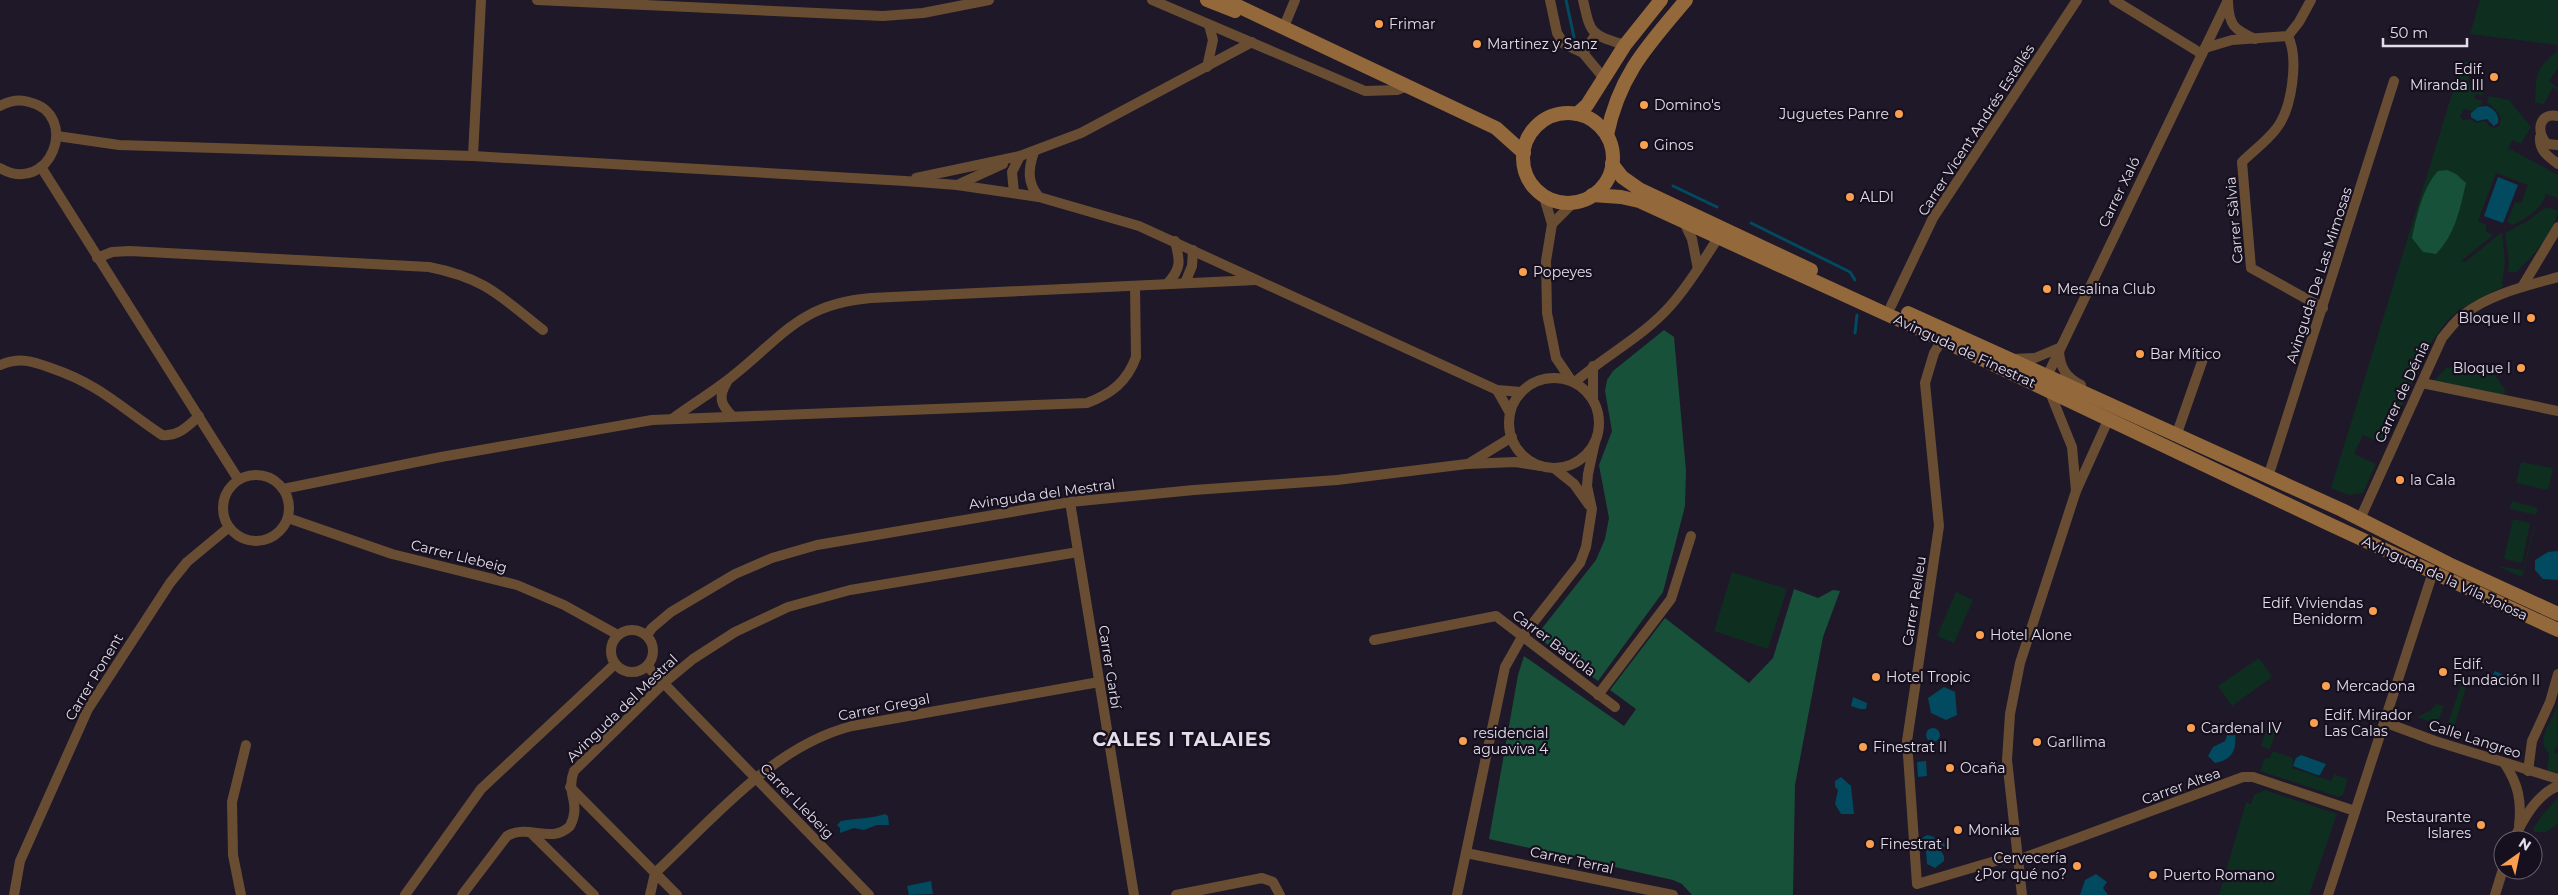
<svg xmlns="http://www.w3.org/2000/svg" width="2558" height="895" viewBox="0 0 2558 895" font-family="Montserrat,sans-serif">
<rect width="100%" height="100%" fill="#1f1828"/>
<g fill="#0e2e20">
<path d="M2480,0H2558V68L2549,81L2558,88V90L2553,87L2544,104L2535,103C2537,72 2534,71 2557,51V45L2470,34Z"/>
<path d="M2462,61L2472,63L2468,81L2469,84L2485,87L2483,95L2475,94L2474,98L2482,101L2481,105L2472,111L2464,109L2460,116L2463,120L2471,119L2476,123L2486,121L2490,127L2495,128L2499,126L2501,118L2496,110L2487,102L2489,96L2509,100L2531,127L2521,144L2513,140L2508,148L2558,175V198L2546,194C2541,210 2528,217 2513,225L2507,222L2515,202L2521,203L2528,185L2496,173L2478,221L2487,225L2485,231L2493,235L2461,261L2465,262L2502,232L2505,262L2502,284L2504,286L2459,310L2446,322L2430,344L2418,351L2416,361L2419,369L2384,445L2363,435L2354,454L2376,464L2363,493L2348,495L2331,488Z"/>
<path d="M2546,207L2558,211C2553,236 2533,254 2517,272H2508L2509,262L2505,233L2529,220Z"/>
<polygon points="2487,363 2505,390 2504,395 2434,381 2446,368 2478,367"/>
<polygon points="2521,462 2553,468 2548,490 2516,483"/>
<polygon points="2512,501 2538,508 2536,515 2510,509"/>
<polygon points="2513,519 2530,523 2522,563 2504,559"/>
<polygon points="2534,527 2535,527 2522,577 2497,566 2523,570"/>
<polygon points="1732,572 1787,589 1768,649 1714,631"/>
<polygon points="1956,592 1973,600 1954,643 1937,636"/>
<polygon points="2259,658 2272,677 2232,706 2218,686"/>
<polygon points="2463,679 2468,681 2453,730 2447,727"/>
<path d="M2557,703L2558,744L2554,752L2558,754V773L2547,770L2549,753C2533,739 2555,720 2557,703Z"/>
<polygon points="2436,704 2444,706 2437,724 2417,717 2431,710"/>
<polygon points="2268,725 2277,728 2270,749 2261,746"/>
<polygon points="2273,751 2293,758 2292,768 2331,781 2334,774 2348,779 2343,795 2339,797 2260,771 2265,758 2270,758"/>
<polygon points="2265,790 2337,814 2309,895 2219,895 2246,802 2251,804 2254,795"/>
<polygon points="2558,798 2558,824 2546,832 2534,832 2533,829 2543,814"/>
</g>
<g fill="#17513a">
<path d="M2447,170L2456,174L2466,183C2460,209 2455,235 2436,254L2423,252L2412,238C2417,215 2422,189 2438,171Z"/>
<polygon points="1664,330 1674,337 1686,471 1685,506 1663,592 1598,681 1536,636 1596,560 1605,539 1609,518 1599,465 1612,431 1605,391 1607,380 1613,371"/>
<polygon points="1794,589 1818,598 1833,590 1840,591 1823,637 1795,785 1793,895 1692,895 1682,884 1673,880 1489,839 1518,675 1524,656 1624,726 1636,709 1610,690 1665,618 1749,683 1773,658"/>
</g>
<g fill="#014a60">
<path d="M2487,106C2494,109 2500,115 2498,123L2494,126L2487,119L2477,121L2471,117V113L2478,107Z"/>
<polygon points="2498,177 2518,185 2503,223 2484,216"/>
<polygon points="2558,551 2558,580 2543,579 2535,570 2535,560 2548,552"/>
<polygon points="2495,671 2508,677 2505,680 2497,678 2492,686 2489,681"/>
<polygon points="1944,687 1955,692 1957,715 1946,720 1931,713 1928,698"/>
<polygon points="1853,697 1867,703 1866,709 1860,709 1851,706"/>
<circle cx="1933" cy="735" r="7"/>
<path d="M2229,730L2235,735C2237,751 2231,760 2215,763L2208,756L2213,747L2225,741Z"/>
<polygon points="2301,755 2326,764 2320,775 2317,775 2293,766 2296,758"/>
<polygon points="1926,761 1927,776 1918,777 1917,762"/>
<polygon points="1841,777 1851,786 1854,814 1841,814 1835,804 1838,790 1835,787 1835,781"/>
<path d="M885,814L888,816L889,825H877L864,830L854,828L840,833V828L837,825L841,821C857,818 871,819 885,814Z"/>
<polygon points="1927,835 1934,837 1937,843 1942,841 1944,843 1945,846 1940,849 1944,856 1944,861 1935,868 1927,864 1926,852 1921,846 1922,838"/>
<polygon points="2096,874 2107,882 2103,888 2108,895 2080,895 2085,880"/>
<polygon points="931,881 933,894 909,895 907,886"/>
</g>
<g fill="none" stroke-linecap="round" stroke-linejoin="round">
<g stroke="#014a60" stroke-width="3">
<polyline points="1566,0 1574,37"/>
<polyline points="1673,186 1717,207"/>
<polyline points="1751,223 1850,272 1855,280"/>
<polyline points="1855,333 1857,315"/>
</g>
<g stroke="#684d32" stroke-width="10">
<polyline points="537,0 883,16 923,13 989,0"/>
<polyline points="1152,0 1365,91 1397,90 1408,86"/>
<polyline points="1550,0 1557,33 1564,44 1583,53 1603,77"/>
<path d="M1583,0C1591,35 1590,34 1625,45"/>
<polyline points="2114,0 2202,54"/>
<path d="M2228,2C2229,26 2234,29 2255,39"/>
<polyline points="1283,29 1295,0"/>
<path d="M2288,36C2299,59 2292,109 2276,129C2267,141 2253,151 2242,162L2251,268L2323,308"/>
<polyline points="2205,48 2232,40 2288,36 2299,22 2311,0"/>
<polyline points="1583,53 1596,34"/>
<polyline points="1207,67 1213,40 1209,25"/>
<path d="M0,106C9,101 19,99 29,102C81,114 51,197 0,168"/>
<path d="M2558,116C2538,112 2536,133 2547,144L2558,145"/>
<polyline points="57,136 119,145 473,156 905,181 957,185 1039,197 1139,226 1497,390 1521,392"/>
<path d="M2540,137C2539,151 2548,156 2558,164"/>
<path d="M1034,152C1028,169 1027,183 1039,197"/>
<polyline points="473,156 481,0"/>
<polyline points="41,167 238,479"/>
<polyline points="916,178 1020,156 1081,133 1252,42"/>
<polyline points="957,185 1003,164"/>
<polyline points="1014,193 1012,172 1020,156"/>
<polyline points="1543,194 1552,224 1546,261 1547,313 1556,358 1571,380"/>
<polyline points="1684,222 1692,239 1698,269"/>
<polyline points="1552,224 1574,202"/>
<path d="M97,258L112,252L130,251L429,267C485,278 500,296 543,330"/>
<polyline points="1185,283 1192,266 1193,250"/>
<path d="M1167,284C1182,268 1180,261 1175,241"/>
<polyline points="2522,287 2558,227"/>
<polyline points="1891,306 1933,218 2077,0"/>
<polyline points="1942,340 1934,353 1925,383 1939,526 1907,741 1917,884 2002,859 2018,860 2243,777 2253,777 2355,811"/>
<path d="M2059,351C2060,368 2066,377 2081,385"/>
<polyline points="2012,359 2035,358 2059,348"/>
<path d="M0,365C20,357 32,361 51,368C101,385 121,408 162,435C178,437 188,426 199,416"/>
<circle cx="1554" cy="423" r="45"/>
<path d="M727,382C718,397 720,404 733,417"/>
<path d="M1575,382C1606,355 1644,336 1671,305C1689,285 1703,261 1718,238"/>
<polyline points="2422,383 2558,411"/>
<polyline points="1497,390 1510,413"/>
<polyline points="1593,400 1593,366"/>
<path d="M672,419C691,405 711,393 729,379C782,338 798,304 871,298L1256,280"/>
<polyline points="2176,436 2204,356"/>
<polyline points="1468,464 1512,437"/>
<polyline points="1554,468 1574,484 1589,505"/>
<circle cx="256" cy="508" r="33"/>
<polyline points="2268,477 2394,81"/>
<path d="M283,489L441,457L652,420L1087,403C1111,394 1127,382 1136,357L1135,286"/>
<polyline points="2076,491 2072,447 2049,390 2050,370 2228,0"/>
<polyline points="1070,502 1134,895"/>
<polyline points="288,518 392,554 517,585 564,605 618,635"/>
<path d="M2360,519L2442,338C2449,330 2455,321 2463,315C2490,294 2526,286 2558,277"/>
<circle cx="632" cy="651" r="21"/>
<polyline points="647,635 652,628 671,612 735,574 772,558 817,545 1070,502 1194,490 1337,480 1467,464 1515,462 1541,466"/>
<polyline points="1374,640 1496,616 1615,707"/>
<polyline points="647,666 869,895"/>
<polyline points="1598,695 1671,599 1691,536"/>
<polyline points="2384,722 2435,741 2558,779"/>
<path d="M2505,764C2518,784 2522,801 2519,826"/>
<polyline points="2528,771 2532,741 2550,702 2558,674"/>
<polyline points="570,787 677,895"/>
<polyline points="531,833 594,895"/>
<path d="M2514,840C2522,820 2537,794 2558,786"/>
<polyline points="1466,853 1673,895"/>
<polyline points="14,895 20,861 88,709 170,583 187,562 228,528"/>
<polyline points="241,895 233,855 232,802 246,745"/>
<polyline points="405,895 481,789 615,664"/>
<path d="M462,895L507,836C529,823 550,845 570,826C582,803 565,794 574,771L664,683L693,659L735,632L788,607L850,590L1078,552"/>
<path d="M650,895L655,873C713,819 773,746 852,726L1099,682"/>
<polyline points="1176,895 1262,878 1273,882 1280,895"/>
<polyline points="1457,895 1505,667 1522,637 1580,563 1586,547 1592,509 1587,486 1588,474 1595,442"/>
<polyline points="2022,895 2007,760 2010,714 2020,663 2076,491 2109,418"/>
<polyline points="2328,895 2433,572"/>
<polyline points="2495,895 2503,869"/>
</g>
<g stroke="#93683b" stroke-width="14">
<polyline points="1207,0 1235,11"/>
<polyline points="1225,0 1496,128 1524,153"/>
<circle cx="1568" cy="158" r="45"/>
<polyline points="1577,114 1587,105 1625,45 1661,0"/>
<path d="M1607,135C1619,75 1648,45 1686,0"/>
<polyline points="1612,164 1622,177 1639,189 1811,270"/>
<polyline points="1592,195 1621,197 1639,201 1908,324 2329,524 2558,630"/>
<polyline points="1908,313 2342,510 2449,564 2558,614"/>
</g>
</g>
<g fill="#fa9f4f" stroke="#160f1e" stroke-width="2">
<circle cx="1379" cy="24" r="5"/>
<circle cx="1477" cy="44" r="5"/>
<circle cx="2494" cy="77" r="5"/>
<circle cx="1644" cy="105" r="5"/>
<circle cx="1899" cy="114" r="5"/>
<circle cx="1644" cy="145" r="5"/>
<circle cx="1850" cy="197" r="5"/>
<circle cx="1523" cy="272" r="5"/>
<circle cx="2047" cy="289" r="5"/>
<circle cx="2531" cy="318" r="5"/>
<circle cx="2140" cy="354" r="5"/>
<circle cx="2521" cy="368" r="5"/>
<circle cx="2400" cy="480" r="5"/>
<circle cx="2373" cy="611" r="5"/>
<circle cx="1980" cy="635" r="5"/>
<circle cx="2443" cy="672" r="5"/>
<circle cx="1876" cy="677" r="5"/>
<circle cx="2326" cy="686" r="5"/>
<circle cx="2314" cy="723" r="5"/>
<circle cx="2191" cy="728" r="5"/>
<circle cx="1463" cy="741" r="5"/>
<circle cx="2037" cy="742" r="5"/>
<circle cx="1863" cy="747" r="5"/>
<circle cx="1950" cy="768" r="5"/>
<circle cx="2481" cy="825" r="5"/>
<circle cx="1958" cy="830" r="5"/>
<circle cx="1870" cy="844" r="5"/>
<circle cx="2077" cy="866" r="5"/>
<circle cx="2153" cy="875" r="5"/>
</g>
<g text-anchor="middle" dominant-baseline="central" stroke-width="4.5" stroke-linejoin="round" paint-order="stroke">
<g font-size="14" fill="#e2dde9" stroke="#160f1e" text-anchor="start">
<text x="1389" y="24">Frimar</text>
<text x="1487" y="44">Martinez y Sanz</text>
<text x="2484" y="69" text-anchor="end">Edif.<tspan x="2484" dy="16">Miranda III</tspan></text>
<text x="1654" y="105">Domino's</text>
<text x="1889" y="114" text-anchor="end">Juguetes Panre</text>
<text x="1654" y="145">Ginos</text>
<text x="1860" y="197">ALDI</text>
<text x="1533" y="272">Popeyes</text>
<text x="2057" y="289">Mesalina Club</text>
<text x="2521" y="318" text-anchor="end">Bloque II</text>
<text x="2150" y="354">Bar Mítico</text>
<text x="2511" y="368" text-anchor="end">Bloque I</text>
<text x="2410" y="480">la Cala</text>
<text x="2363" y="603" text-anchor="end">Edif. Viviendas<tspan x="2363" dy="16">Benidorm</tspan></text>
<text x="1990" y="635">Hotel Alone</text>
<text x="2453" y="664">Edif.<tspan x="2453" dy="16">Fundación II</tspan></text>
<text x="1886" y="677">Hotel Tropic</text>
<text x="2336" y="686">Mercadona</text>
<text x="2324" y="715">Edif. Mirador<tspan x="2324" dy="16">Las Calas</tspan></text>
<text x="2201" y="728">Cardenal IV</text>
<text x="1473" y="733">residencial<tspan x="1473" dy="16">aguaviva 4</tspan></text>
<text x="2047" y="742">Garllima</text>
<text x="1873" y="747">Finestrat II</text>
<text x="1960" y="768">Ocaña</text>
<text x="2471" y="817" text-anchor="end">Restaurante<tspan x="2471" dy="16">Islares</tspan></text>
<text x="1968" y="830">Monika</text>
<text x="1880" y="844">Finestrat I</text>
<text x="2067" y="858" text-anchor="end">Cervecería<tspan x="2067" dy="16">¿Por qué no?</tspan></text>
<text x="2163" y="875">Puerto Romano</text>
</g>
<g font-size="14" fill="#e2dde9" stroke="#160f1e">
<text transform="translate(1976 130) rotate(-57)">Carrer Vicent Andrés Estellés</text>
<text transform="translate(2119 192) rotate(-64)">Carrer Xaló</text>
<text transform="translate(2234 220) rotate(-95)">Carrer Sàlvia</text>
<text transform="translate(2319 275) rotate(-72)">Avinguda De Las Mimosas</text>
<text transform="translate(1965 351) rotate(25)">Avinguda de Finestrat</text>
<text transform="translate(2402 392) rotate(-65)">Carrer de Dénia</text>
<text transform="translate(1042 494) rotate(-8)">Avinguda del Mestral</text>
<text transform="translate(459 556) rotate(14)">Carrer Llebeig</text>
<text transform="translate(2445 578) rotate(25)">Avinguda de la Vila Joiosa</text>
<text transform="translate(1914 601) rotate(-81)">Carrer Relleu</text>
<text transform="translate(1554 643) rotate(37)">Carrer Badiola</text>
<text transform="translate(1110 667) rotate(81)">Carrer Garbí</text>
<text transform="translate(94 677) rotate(-59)">Carrer Ponent</text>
<text transform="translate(884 707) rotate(-11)">Carrer Gregal</text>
<text transform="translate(622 708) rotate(-44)">Avinguda del Mestral</text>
<text transform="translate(2475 739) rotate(18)">Calle Langreo</text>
<text transform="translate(2181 786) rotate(-20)">Carrer Altea</text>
<text transform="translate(797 801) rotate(46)">Carrer Llebeig</text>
<text transform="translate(1572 860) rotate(12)">Carrer Terral</text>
</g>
<g font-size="19" font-weight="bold" letter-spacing="1" fill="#e2dde9" stroke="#160f1e">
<text x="1182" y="739">CALES I TALAIES</text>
</g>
</g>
<g transform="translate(2518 855) rotate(33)"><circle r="24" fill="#160f1e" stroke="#68616f"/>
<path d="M0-4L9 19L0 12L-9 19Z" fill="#fa9f4f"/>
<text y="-8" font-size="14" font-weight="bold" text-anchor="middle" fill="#e2dde9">N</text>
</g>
<path d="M2383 38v8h84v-8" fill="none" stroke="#e2dde9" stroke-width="2.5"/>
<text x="2390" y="38" font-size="15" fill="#e2dde9" stroke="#160f1e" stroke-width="4" paint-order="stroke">50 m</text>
</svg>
